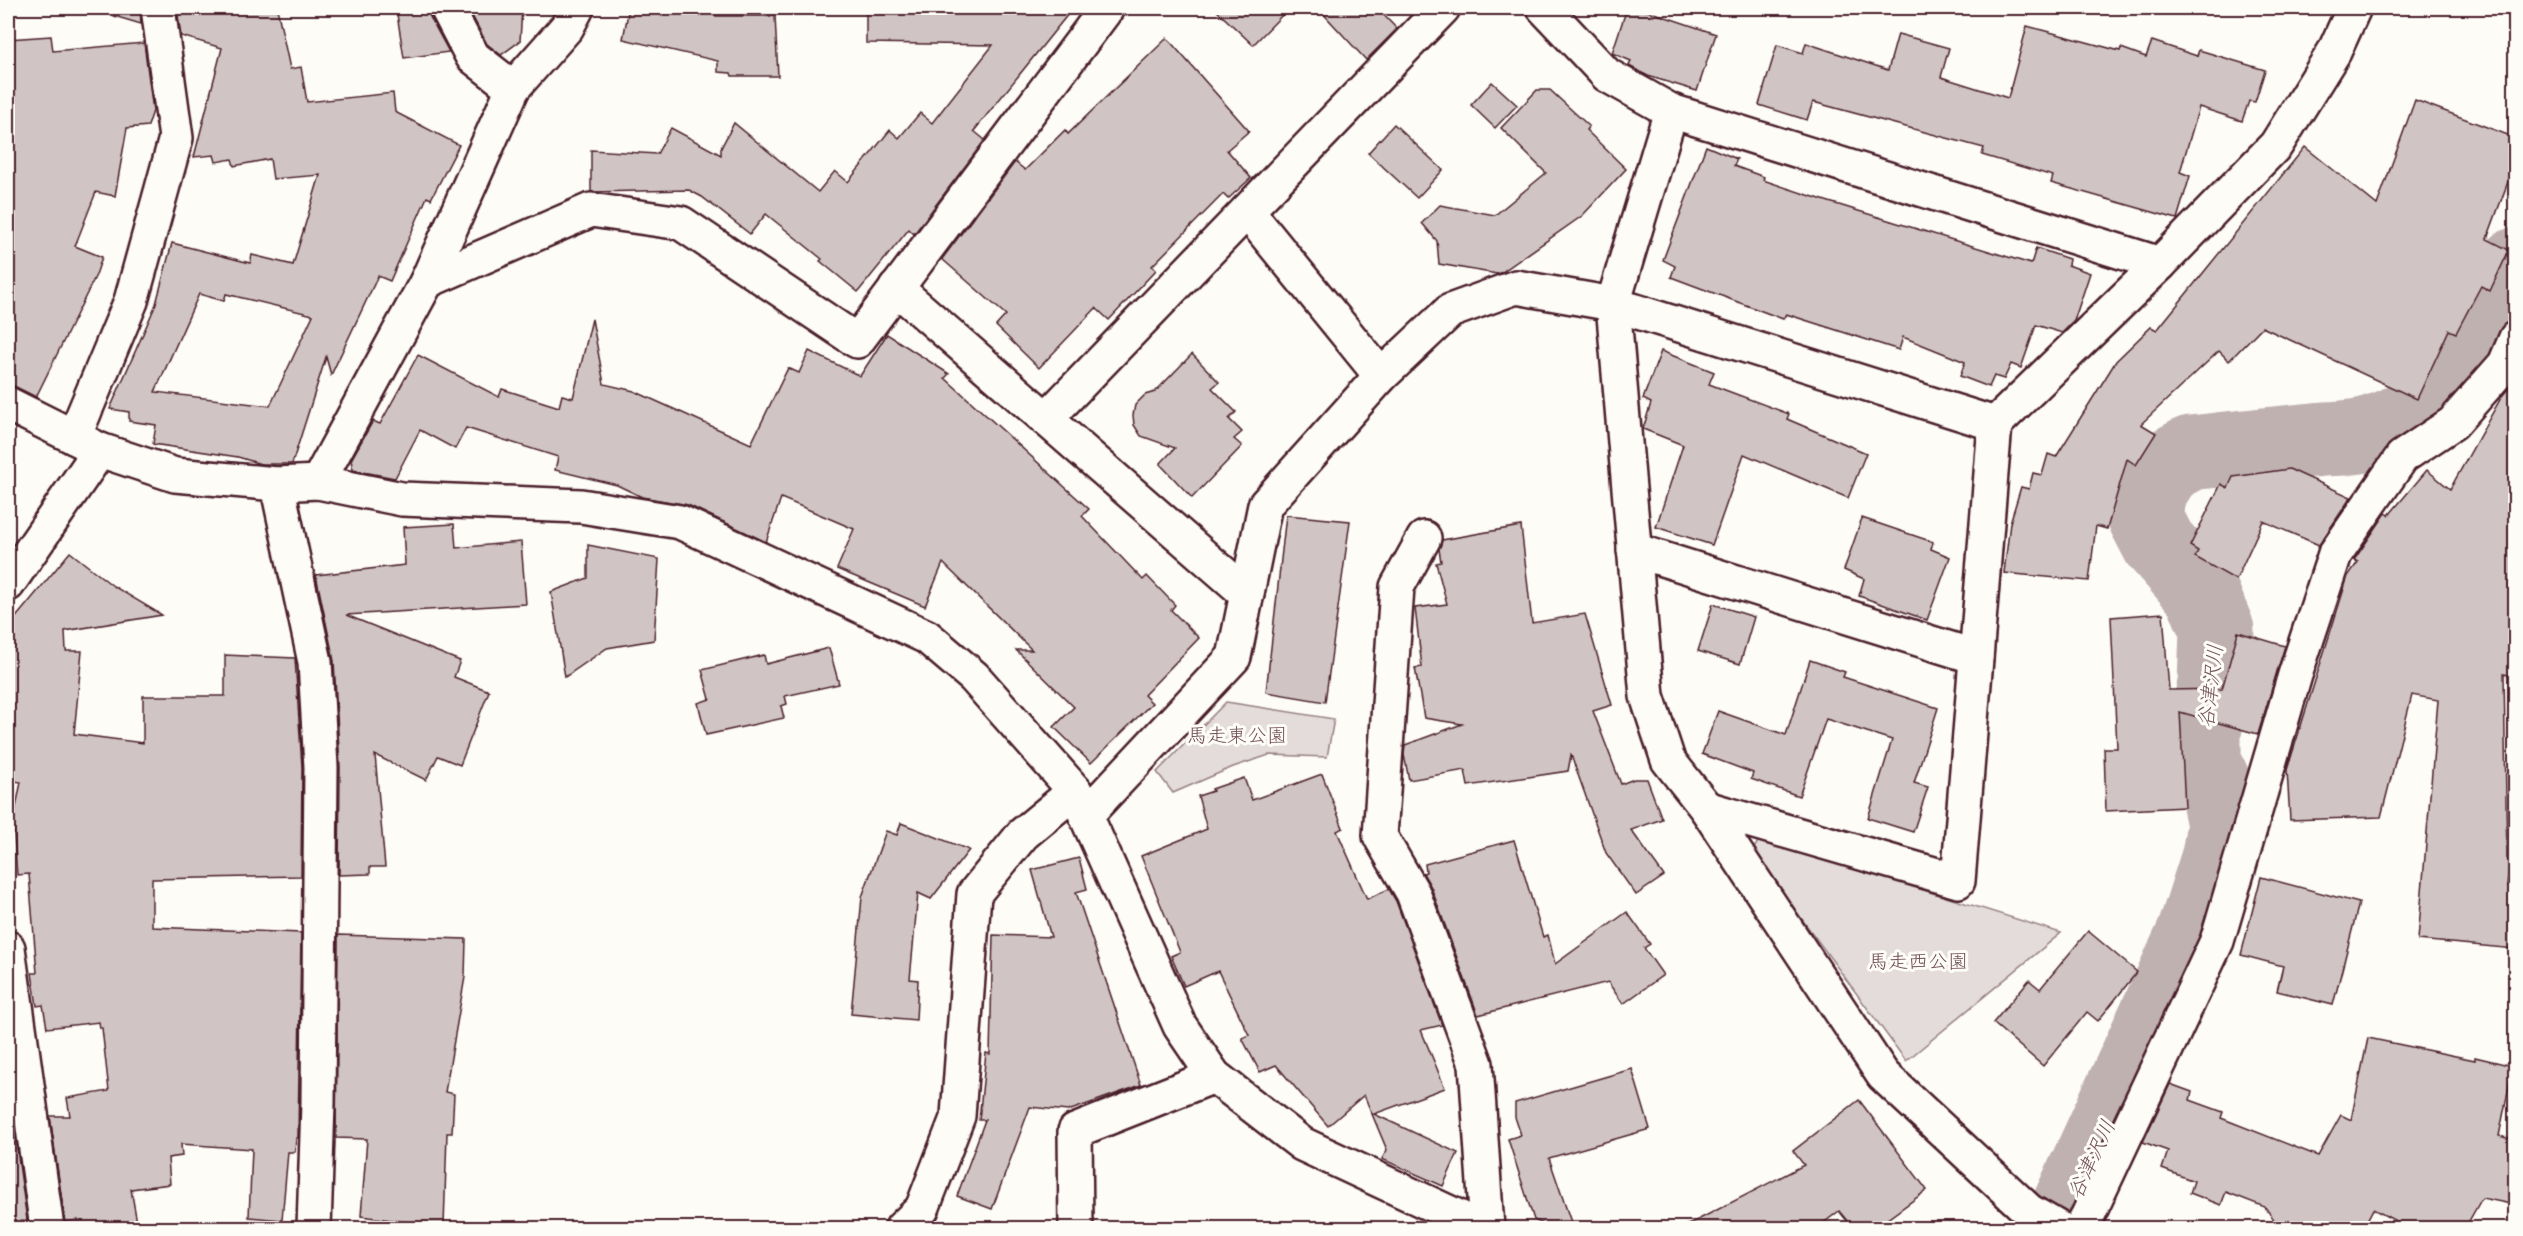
<svg xmlns="http://www.w3.org/2000/svg" width="2523" height="1236" viewBox="0 0 2523 1236" font-family="'Patrick Hand','Klee One',sans-serif">
<rect width="100%" height="100%" fill="#fdfcf7"/>
<filter id="ink" filterUnits="userSpaceOnUse"><feTurbulence type="fractalNoise" baseFrequency=".0167" numOctaves="2"/><feDisplacementMap in="SourceGraphic" scale="12" xChannelSelector="R" yChannelSelector="G"/><feConvolveMatrix kernelMatrix="1 2 1 2 8 2 1 2 1" color-interpolation-filters="sRGB"/></filter>
<g filter="url(#ink)">
<g fill="#e3dcda" stroke="#967e82" stroke-width="1.5">
<polygon points="1226,702 1334,719 1327,757 1269,755 1233,767 1173,793 1157,772"/>
<polygon points="1760,839 2061,933 1906,1061 1752,851"/>
</g>
<g fill="none" stroke-linecap="round" stroke-linejoin="round">
<path stroke="#c0b1b1" stroke-width="75" d="M2059,1228L2194,934L2219,856L2224,824L2217,791L2204,761V731L2215,684L2217,630L2202,593L2159,544L2145,517L2151,489L2165,467L2191,453C2232,448 2273,444 2314,440C2331,438 2352,439 2369,434C2451,409 2489,341 2516,265"/>
</g>
<g fill="#d0c5c4" stroke="#4a1f2b" stroke-width="1.5" fill-rule="evenodd">
<polygon points="116,8 140,8 141,24 114,16"/>
<path d="M177,8H277L290,69L301,67L307,102L393,93L395,112L459,145L431,199L427,197L390,281L378,276L331,375L326,357L292,464H261L238,457L153,444L156,425L129,421V412L110,409L156,304L172,243L250,263L252,255L293,265L320,175L273,179L270,159L234,166L232,159L216,162L214,155L194,157L222,48L181,36ZM199,294L224,301L226,294L313,315L270,406L155,392Z"/>
<polygon points="396,8 428,8 430,17 449,52 404,58"/>
<polygon points="468,8 522,8 520,41 501,55 487,44"/>
<polygon points="629,8 716,8 716,16 775,16 778,76 732,76 731,73 718,72 718,61 623,39"/>
<polygon points="866,8 1073,8 974,131 985,140 914,234 909,229 858,292 820,261 822,259 766,214 750,234 702,197 689,190 591,192 591,150 657,154 671,128 721,155 721,148 734,123 818,192 835,171 848,182 890,130 899,138 920,113 932,123 993,45 866,43"/>
<polygon points="1214,8 1289,8 1253,45"/>
<polygon points="1318,8 1377,8 1397,29 1366,60"/>
<polygon points="1627,8 1639,8 1716,34 1697,91 1648,76 1629,66 1631,61 1612,53"/>
<polygon points="2027,26 2120,51 2121,48 2146,57 2152,41 2197,56 2199,50 2265,70 2255,102 2249,101 2242,121 2199,107 2180,172 2190,176 2177,219 2051,183 2053,176 1982,155 1984,148 1813,102 1807,120 1759,105 1777,45 1803,53 1806,43 1888,70 1898,34 1949,48 1941,77 2008,98"/>
<polygon points="51,36 53,51 144,43 153,111 148,126 127,128 115,196 96,192 75,246 102,257 96,275 36,397 8,383 8,39"/>
<polygon points="1167,38 1249,131 1227,150 1251,178 1228,199 1223,194 1152,266 1156,270 1109,320 1096,308 1039,368 996,326 1006,315 942,259 1015,162 1025,170 1065,130 1068,134"/>
<polygon points="1492,82 1517,105 1495,128 1471,105"/>
<polygon points="1537,90 1550,90 1589,126 1586,130 1626,169 1582,216 1502,272 1497,274 1439,264 1437,241 1422,223 1440,205 1495,215 1546,173 1501,128"/>
<polygon points="2415,100 2516,138 2516,160 2487,239 2509,250 2490,291 2481,286 2456,333 2449,330 2417,399 2262,327 2229,361 2219,351 2141,424 2156,433 2136,465 2127,459 2107,529 2096,526 2089,581 2004,573 2010,523 2021,487 2029,489 2033,473 2042,475 2048,454 2056,457 2116,361 2151,327 2157,330 2305,147 2377,205"/>
<polygon points="1394,124 1443,170 1417,198 1368,153"/>
<polygon points="1706,146 1737,159 1734,166 1764,177 1763,180 1826,201 2031,264 2036,248 2069,259 2068,265 2090,273 2074,321 2062,333 2036,325 2021,368 2011,364 2004,379 1994,376 1989,387 1960,376 1965,362 1903,337 1899,350 1786,314 1783,319 1671,277 1675,266 1663,260"/>
<polygon points="592,319 604,384 634,391 751,444 788,368 799,373 809,351 860,376 887,334 949,374 945,378 1089,509 1082,516 1143,580 1147,576 1175,605 1171,610 1199,638 1144,695 1152,703 1091,763 1054,727 1074,707 1016,650 1032,650 943,563 925,606 837,569 854,529 781,498 766,542 688,505 642,497 617,485 555,470 558,457 466,428 455,449 420,430 395,478 353,470 351,460 373,421 380,424 418,355 499,397 502,389 559,407 562,395 573,398"/>
<polygon points="1661,351 1714,372 1709,384 1789,414 1787,419 1866,453 1848,498 1744,454 1712,545 1656,527 1683,445 1643,429 1651,403 1643,399"/>
<polygon points="1192,354 1219,382 1212,388 1236,412 1229,419 1242,432 1234,439 1242,446 1192,498 1160,464 1175,448 1141,436 1134,425 1133,415 1135,405 1145,395 1155,392"/>
<polygon points="2516,380 2516,677 2504,674 2507,860 2510,860 2507,885 2516,886 2516,949 2418,940 2438,700 2412,695 2381,817 2290,820 2287,770 2348,576 2358,562 2354,560 2386,513 2389,515 2427,470 2450,489 2502,396"/>
<polygon points="2289,469 2351,497 2319,545 2263,521 2236,580 2195,557 2198,551 2190,546 2221,484 2228,488 2233,477"/>
<polygon points="1286,515 1350,521 1325,702 1266,692"/>
<polygon points="1862,518 1933,542 1931,549 1950,557 1927,620 1859,596 1864,579 1844,570"/>
<polygon points="454,524 456,548 521,542 526,604 346,615 460,661 454,677 489,691 460,765 438,756 426,780 375,755 385,867 370,867 370,874 339,875 340,767 334,661 316,575 405,565 403,527"/>
<polygon points="1521,526 1532,623 1585,614 1612,705 1593,711 1621,784 1634,779 1647,779 1662,819 1631,830 1664,876 1636,895 1606,853 1571,755 1568,771 1468,786 1465,770 1409,780 1404,755 1405,745 1462,724 1424,718 1415,668 1422,667 1415,608 1447,604 1436,563 1441,562 1439,549 1442,540"/>
<polygon points="588,545 659,559 654,640 607,648 565,677 551,592 588,578"/>
<polygon points="70,552 113,586 162,615 65,631 66,651 82,651 74,734 143,743 143,696 225,696 225,655 295,658 302,767 301,876 152,879 152,927 301,933 298,1138 296,1138 295,1152 288,1152 282,1220 249,1217 252,1149 181,1144 182,1156 168,1158 170,1184 131,1189 138,1228 79,1228 78,1220 65,1222 50,1116 70,1116 67,1098 109,1091 102,1028 100,1028 99,1022 47,1028 43,1005 37,1006 32,973 37,973 29,874 17,875 13,822 21,782 8,780 8,739 12,707 8,705 8,627"/>
<polygon points="1713,604 1754,617 1740,664 1698,651"/>
<polygon points="2163,613 2169,690 2222,689 2238,632 2285,646 2258,734 2180,712 2185,807 2106,811 2104,748 2117,748 2111,617"/>
<polygon points="829,648 839,684 785,696 787,704 781,706 784,718 706,735 698,703 710,699 702,670 764,655 766,664"/>
<polygon points="1810,660 1845,672 1843,677 1938,708 1914,783 1928,787 1913,832 1868,818 1892,740 1826,719 1799,796 1751,779 1753,773 1702,754 1718,711 1786,735"/>
<polygon points="1322,774 1343,828 1337,831 1367,899 1389,889 1396,901 1442,1025 1421,1030 1445,1088 1374,1114 1458,1153 1443,1186 1382,1159 1387,1150 1364,1095 1328,1126 1276,1065 1260,1072 1242,1038 1249,1035 1218,971 1184,986 1171,956 1180,952 1141,856 1207,829 1198,796 1213,791 1212,789 1244,778 1252,800"/>
<polygon points="901,823 969,850 931,899 918,893 910,979 918,980 916,1020 851,1014 862,897 886,831 897,835"/>
<polygon points="1514,840 1543,937 1548,935 1555,964 1627,912 1650,944 1644,948 1663,975 1623,1004 1608,982 1478,1015 1431,887 1423,873 1426,872 1425,864"/>
<polygon points="1079,858 1087,889 1076,892 1141,1085 1068,1111 1030,1107 992,1209 957,1196 985,1120 979,1120 986,1053 990,1054 993,935 1051,937 1032,870"/>
<polygon points="2261,877 2359,903 2333,1005 2277,991 2283,966 2241,955"/>
<polygon points="2088,931 2137,972 2098,1021 2087,1012 2043,1066 1993,1023 2029,980 2040,989"/>
<polygon points="338,935 466,939 465,977 445,1092 454,1094 452,1133 447,1133 444,1227 361,1216 367,1139 336,1138"/>
<polygon points="2368,1038 2475,1060 2475,1057 2513,1066 2499,1136 2516,1140 2516,1205 2482,1198 2465,1228 2409,1228 2373,1209 2363,1228 2280,1228 2265,1207 2226,1192 2221,1205 2190,1193 2194,1181 2162,1169 2168,1151 2143,1142 2170,1084 2192,1092 2190,1100 2223,1112 2221,1118 2318,1156 2341,1115 2351,1120"/>
<polygon points="1632,1069 1650,1129 1549,1158 1573,1228 1552,1228 1534,1220 1508,1139 1521,1135 1515,1117 1515,1103"/>
<polygon points="1859,1100 1927,1190 1875,1228 1853,1228 1839,1211 1817,1228 1682,1228 1804,1165 1793,1151"/>
<polygon points="8,1115 12,1115 28,1227 15,1228 8,1228"/>
</g>
<g fill="none" stroke-linecap="round" stroke-linejoin="round">
<defs>
<g id="minor">
<polyline points="447,8 472,56 513,88"/>
<polyline points="1544,8 1607,75 1671,111 2160,264"/>
<polyline points="1671,111 1613,304 1647,696 1668,760 1706,808 1958,881 1995,424 2160,264 2276,145 2334,52 2354,8"/>
<polyline points="1247,211 1381,376"/>
<polyline points="427,281 591,210 681,223 857,341 1107,8"/>
<polyline points="896,288 1247,594"/>
<polyline points="8,404 100,450 175,475 277,484 318,482 402,499 581,506 680,522 927,637 974,677 1075,791 1180,1026 1214,1076 1302,1144 1482,1228"/>
<polyline points="1046,419 1443,8"/>
<polyline points="74,437 131,301 176,138 158,8"/>
<polyline points="318,482 427,281 513,88 567,27 577,8"/>
<polyline points="277,484 315,662 321,767 318,1103 314,1228"/>
<polyline points="1424,538 1397,587 1380,836 1413,893 1476,1064 1487,1228"/>
<polyline points="1634,550 1976,657"/>
<polyline points="8,584 100,450"/>
<polyline points="1706,808 1883,1075 2029,1211 2058,1228"/>
<polyline points="1086,815 1234,657 1265,505 1381,376 1450,311 1516,287 1613,304 1995,424"/>
<polyline points="8,948 47,1228"/>
<polyline points="902,1228 922,1209 958,1116 974,894 1023,834 1075,791"/>
<polyline points="1076,1228 1075,1131 1214,1076"/>
<polyline points="2082,1228 2217,941 2295,675 2335,554 2402,457 2453,423 2505,364 2516,338"/>
</g>
</defs>
<use href="#minor" stroke="#4a1f2b" stroke-width="38"/>
<use href="#minor" stroke="#fdfcf7" stroke-width="33"/>
</g>
</g>
<g text-anchor="middle" dominant-baseline="central" stroke-width="6" stroke-linejoin="round" paint-order="stroke">
<g font-size="20" fill="#704e57" stroke="#fdfcf7">
<text x="1237" y="734">馬走東公園</text>
<text x="1918" y="960">馬走西公園</text>
</g>
<g font-size="21" font-style="italic" fill="#73525a" stroke="#fdfcf7">
<text transform="translate(2210 686) rotate(-83)">谷津沢川</text>
<text transform="translate(2091 1159) rotate(-65)">谷津沢川</text>
</g>
</g>
<rect width="2523" height="1236" fill="none" stroke="#fdfcf7" stroke-width="30"/>
<rect x="15" y="15" width="2493" height="1206" fill="none" stroke="#4a1f2b" stroke-width="2" filter="url(#ink)"/>
</svg>
